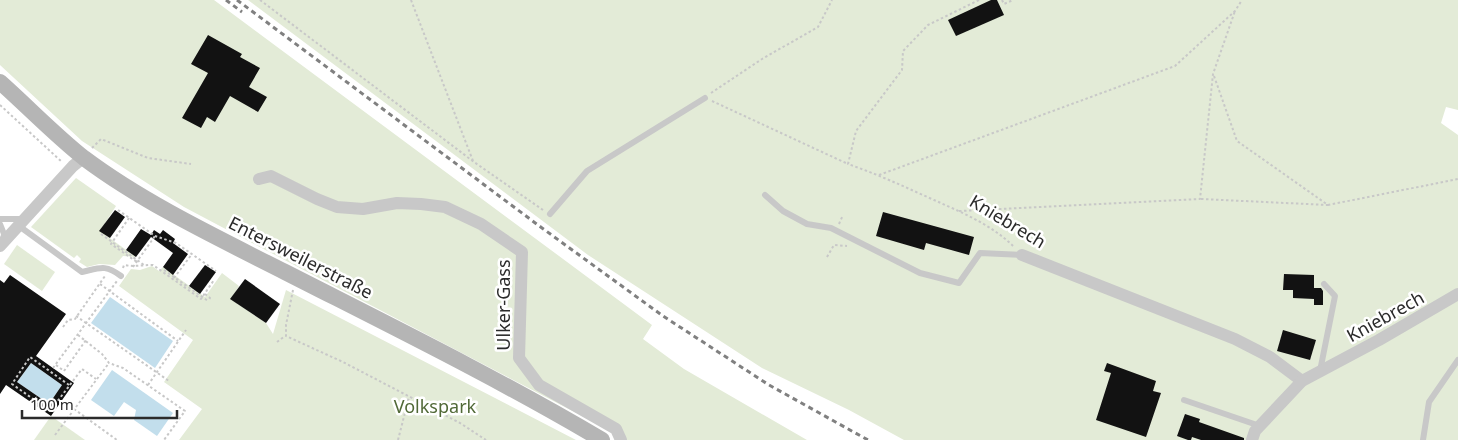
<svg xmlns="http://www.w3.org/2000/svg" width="1458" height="440" viewBox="0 0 1458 440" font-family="'Noto Sans',sans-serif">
<rect width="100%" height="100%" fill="#fff"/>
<g fill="#e3ebd7">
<polygon points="0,0 214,0 652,325 643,339 684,369 807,440 625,440 603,427 218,225 184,207 82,141 0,65"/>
<polygon points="248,0 1458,0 1458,110 1446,107 1441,123 1458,135 1458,440 904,440 849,410 762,368 588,255"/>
<polygon points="76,178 116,206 100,231 136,257 123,256 115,265 99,264 87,267 79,262 81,259 77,255 74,258 31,227"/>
<polygon points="17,245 55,272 42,291 4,264"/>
<polygon points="152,266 159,271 163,267 205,297 222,273 239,286 231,299 266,323 273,334 286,290 576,440 179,440 202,409 164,382 193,340 119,286 131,269 140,270"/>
<polygon points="51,416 85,440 34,440"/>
</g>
<g fill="#c2deec">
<polygon points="110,297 173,341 155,368 91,323"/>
<polygon points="31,363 62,385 49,404 17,382"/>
<polygon points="112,370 173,413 157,436 134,420 136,410 124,402 114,416 91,400"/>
</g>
<g fill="#121212" fill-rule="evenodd">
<polygon points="991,0 997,0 1004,15 956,36 948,20"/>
<polygon points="208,35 242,54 240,57 260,68 249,87 267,97 258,112 230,96 215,122 207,117 201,128 182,118 208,73 191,64"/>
<polygon points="115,210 125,217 110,238 99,231"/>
<polygon points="883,212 974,237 969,255 926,243 924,250 876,236"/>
<polygon points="141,229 151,235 154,230 160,234 163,230 175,239 173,243 188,254 173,275 163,267 173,253 151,237 136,257 126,250"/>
<polygon points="205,265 216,272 200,294 189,286"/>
<polygon points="1284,274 1314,275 1314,288 1321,288 1323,291 1323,305 1314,305 1314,299 1293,298 1293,290 1283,290"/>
<path d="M10,275L66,314L36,356L74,383L51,416L6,385L0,394V280L4,283ZM31,363L62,385L49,404L17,382Z"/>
<polygon points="245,279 280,304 266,323 230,299"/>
<polygon points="1283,330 1316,340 1310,360 1277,351"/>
<polygon points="1107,363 1156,381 1153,391 1161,393 1146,437 1096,420 1111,373 1104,371"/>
<polygon points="1185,414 1200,419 1199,422 1244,438 1244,440 1201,440 1192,437 1191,440 1188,440 1177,436"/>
</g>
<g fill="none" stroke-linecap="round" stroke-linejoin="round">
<g stroke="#c8c8c8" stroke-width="2" stroke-dasharray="2.5 2.5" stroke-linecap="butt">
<polyline points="260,0 474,162 543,210"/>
<polyline points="411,0 473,161"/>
<path d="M979,0L928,25L903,51L902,70L856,131L848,164C877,174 905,187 934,200C961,212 992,225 1013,246"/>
<polyline points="1002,0 1004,4 1013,0"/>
<polyline points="1214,76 1237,141 1328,205 1458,179"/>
<polyline points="711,93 762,59 818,27 832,0"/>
<polyline points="712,101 848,164"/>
<polyline points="0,105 62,162"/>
<polyline points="92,148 101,139 148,158 191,164"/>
<polyline points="879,175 1175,66 1235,11 1242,0"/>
<polyline points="1201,199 1328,205"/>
<polyline points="118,210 155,236 176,243 216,271"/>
<polyline points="959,211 1200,199 1213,74 1235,11"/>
<polyline points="129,218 111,244 137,262"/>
<polyline points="839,224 843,215"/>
<polyline points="101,234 144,265"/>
<polyline points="827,257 834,245 847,246"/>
<polyline points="133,267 155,236"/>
<path d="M123,268L124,265C135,267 142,265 153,265L201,299L214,280"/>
<polyline points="164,270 208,301"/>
<polyline points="174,278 192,254"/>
<polyline points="100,284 178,341"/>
<polyline points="293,290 286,325 286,336 343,362 460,423 486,440"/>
<polyline points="205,294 210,298 208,301"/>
<polyline points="76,316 169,381"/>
<polyline points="63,327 68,320 75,319 105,276"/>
<polyline points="78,335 102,354 109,363 123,368 185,411 164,440"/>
<polyline points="277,342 285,336"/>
<polyline points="56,365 64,371 86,340"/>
<polyline points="53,368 117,281"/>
<polyline points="69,385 30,357 12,384 50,411 82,369 96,379"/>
<polyline points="148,385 186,330"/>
<polyline points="74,409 117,440"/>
<polyline points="55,435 109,363"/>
<polyline points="398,440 409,397"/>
</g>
<g stroke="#c8c8c8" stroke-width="6">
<polyline points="765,195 783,211 807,224 831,228 920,273 959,283 980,253 1022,255"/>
<polyline points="550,214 587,171 705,98"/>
<polyline points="0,219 25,219"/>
<polyline points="0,224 4,234 3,240"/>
<path d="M19,226L82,272C100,268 105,264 121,276"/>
<polyline points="1320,371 1335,296 1324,284"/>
<polyline points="1184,400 1260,426"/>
<polyline points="1423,440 1429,402 1458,360"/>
</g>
<g stroke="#c8c8c8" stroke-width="12">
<polyline points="259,179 271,176 317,199 337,207 363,209 397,203 421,204 445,207 481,224 522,252 519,358 539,385 616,429 621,440"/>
<polyline points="0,246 73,166 84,157"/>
<polyline points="1022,255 1235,339 1270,357 1302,381"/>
<polyline points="1252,440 1255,431 1302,381 1379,340 1458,294"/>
</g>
<path stroke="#b5b5b5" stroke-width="16" d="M0,82C27,106 56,136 84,158C144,203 218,238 285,272C391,326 499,379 602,440"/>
<g stroke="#808080" stroke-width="3" stroke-dasharray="5 4" stroke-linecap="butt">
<polyline points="226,0 242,12"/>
<polyline points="237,0 542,228 663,316 769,385 868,440"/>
</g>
</g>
<g text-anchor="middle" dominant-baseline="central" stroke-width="5" stroke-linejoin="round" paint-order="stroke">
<g font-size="18" fill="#2b2b2b" stroke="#fff">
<text transform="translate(1008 221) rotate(31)">Kniebrech</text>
<text transform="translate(301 257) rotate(27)">Entersweilerstraße</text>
<text transform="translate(503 305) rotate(-90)">Ulker-Gass</text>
<text transform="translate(1385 316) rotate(-29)">Kniebrech</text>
</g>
<g font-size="18" fill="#516937" stroke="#fff">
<text x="435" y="406">Volkspark</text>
</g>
</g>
<path d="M22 410v8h155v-8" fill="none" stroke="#2b2b2b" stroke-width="2.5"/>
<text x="30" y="410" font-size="15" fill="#2b2b2b" stroke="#ffffff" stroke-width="4" paint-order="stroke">100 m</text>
</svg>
